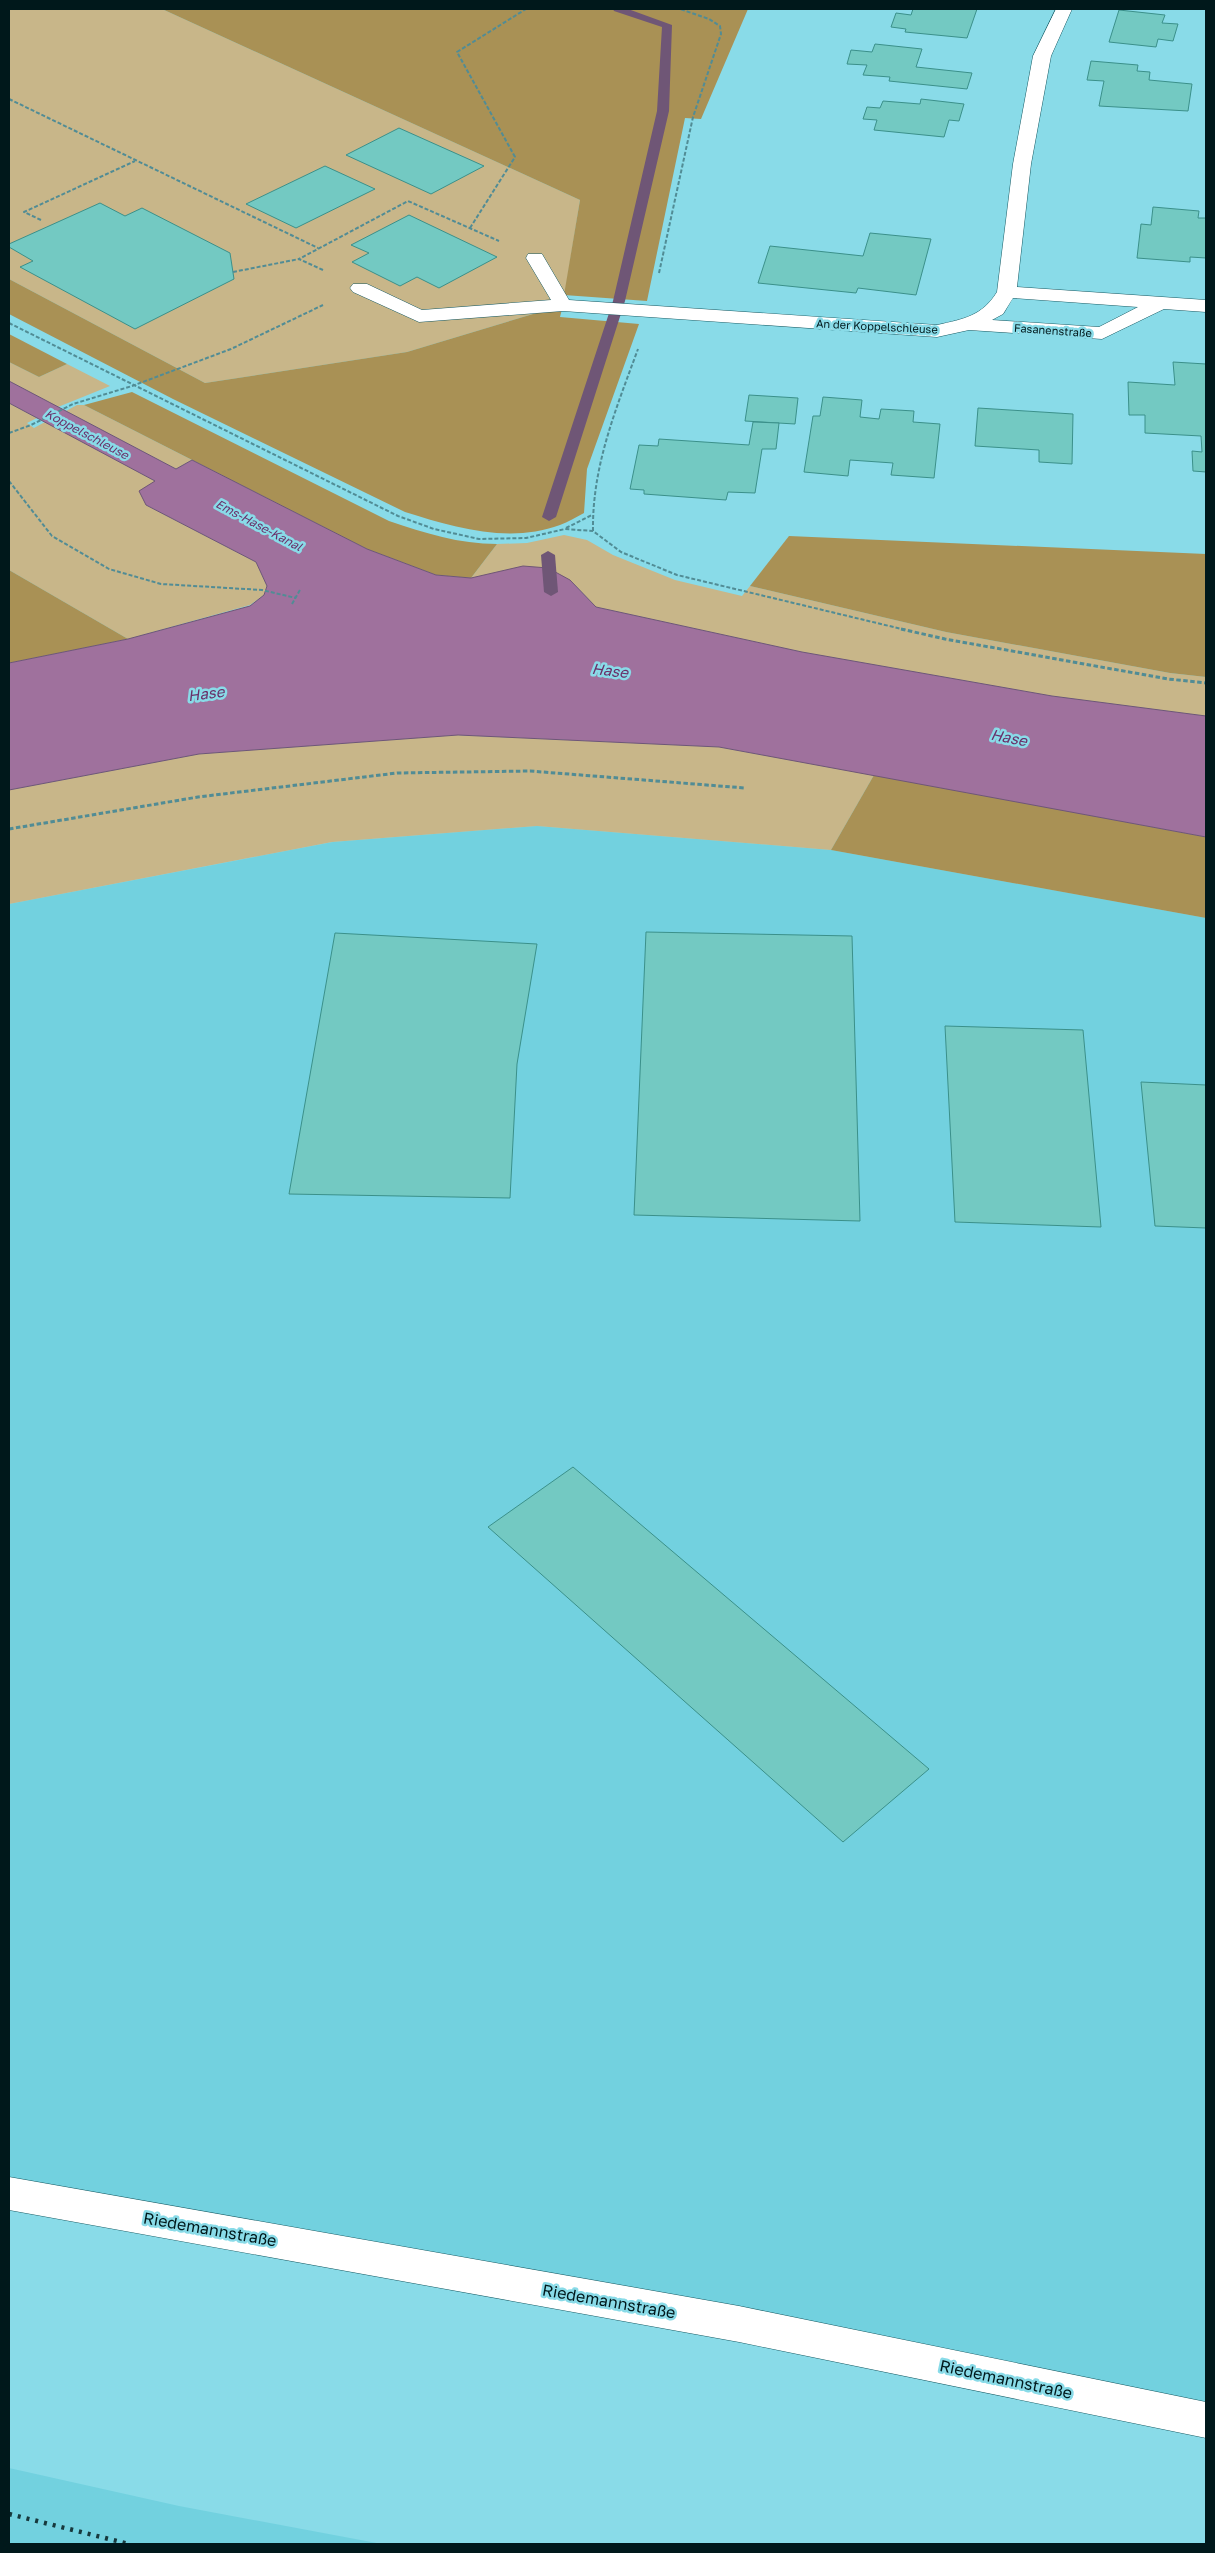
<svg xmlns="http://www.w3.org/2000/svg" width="1215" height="2553" viewBox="0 0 1215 2553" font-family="'Golos Text',sans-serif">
<rect width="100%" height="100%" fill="#89dbe8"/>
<g fill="#72d1df">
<polygon points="537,826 831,850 1206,918 1206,2420 739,2324 9,2193 9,904 333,842"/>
<polygon points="9,2468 179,2506 382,2544 9,2544"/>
</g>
<g fill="#c8b689">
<polygon points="9,9 162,9 580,200 563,305 407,352 205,383 9,279"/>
<polygon points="9,362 39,377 67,364 110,386 58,407 9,381"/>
<polygon points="9,403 37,418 27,423 34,428 45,422 155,481 146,505 256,562 267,586 264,595 250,605 128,639 9,570"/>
<polygon points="77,405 84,405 192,460 176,469 66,411"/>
<polygon points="564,535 587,540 613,555 675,580 742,596 750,586 946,632 1170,673 1206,677 1206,716 1052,696 802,652 596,607 570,580 471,578 497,544 527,543"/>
<polygon points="457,735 719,747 874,775 831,850 537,826 332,842 9,904 9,790 199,754"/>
</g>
<g fill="#a99155">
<polygon points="162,9 748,9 701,119 685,118 647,301 564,295 580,200"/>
<path d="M9,279L205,383L407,352L563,305L560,317L639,324L587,469L584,513C576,517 568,522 560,525C509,544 453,527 405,512L173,399L9,314Z"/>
<polygon points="9,334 67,364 39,377 9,362"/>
<path d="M132,392L389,521C425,533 459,544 497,544L471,578L436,575L367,549L84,405Z"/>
<polygon points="789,536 1206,554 1206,677 1170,673 946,632 750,586"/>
<polygon points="9,570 128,639 9,663"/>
<polygon points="874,775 1206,837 1206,918 831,850"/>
</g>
<polygon fill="#9f719d" stroke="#6f5676" points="9,381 176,469 192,460 367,549 436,575 471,578 523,566 548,568 570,580 596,607 802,652 1052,696 1206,716 1206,837 719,747 458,735 199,754 9,790 9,663 128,639 250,606 264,595 267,586 256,562 146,505 139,491 155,481 9,403"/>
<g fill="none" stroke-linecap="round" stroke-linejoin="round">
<g fill="#6f5676" fill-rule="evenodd">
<polygon points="613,9 628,9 672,25 669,111 625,301 556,517 549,521 542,517 613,301 657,111 662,27 614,11"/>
<polygon points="548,551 555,555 558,592 551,596 544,592 541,555"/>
</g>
</g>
<g fill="#73c9c2" stroke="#3b908a">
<polygon points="913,9 977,9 967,38 905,32 906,29 891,27 896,13 911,15"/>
<polygon points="1119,10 1165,15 1162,23 1178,24 1173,41 1158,39 1156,47 1109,42"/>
<polygon points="875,44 922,49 916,67 972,73 967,89 889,81 890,77 863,75 867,65 847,64 851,50 872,52"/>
<polygon points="1091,61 1138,65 1137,71 1150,72 1149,80 1192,84 1188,111 1099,106 1104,81 1087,80"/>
<polygon points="921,99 964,104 959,121 949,120 944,137 874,130 877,120 863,119 867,107 880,108 883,101 920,104"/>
<polygon points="399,128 484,166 431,194 346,155"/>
<polygon points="325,166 375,189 296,228 246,204"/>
<polygon points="100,203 125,216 142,208 230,253 234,279 135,329 20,267 33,261 9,247 9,244"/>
<polygon points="1153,207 1199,211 1198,218 1206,218 1206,258 1190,257 1190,262 1137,258 1141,224 1151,225"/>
<polygon points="409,215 497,257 439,288 417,277 400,286 352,262 369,253 351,245"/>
<polygon points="870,233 931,239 916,295 858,288 856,293 758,283 770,246 863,256"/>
<polygon points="1173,362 1206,364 1206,472 1193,471 1192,451 1202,452 1201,436 1145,433 1145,415 1129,415 1128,382 1175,385"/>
<polygon points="749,395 798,398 795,424 745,421"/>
<polygon points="823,397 862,400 860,417 879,419 881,409 914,411 913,422 940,424 934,478 891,475 893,463 850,460 848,476 804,472 813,416 820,416"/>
<polygon points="978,408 1073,414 1072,464 1039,462 1039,450 975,446"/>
<polygon points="753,422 779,423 776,449 762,449 755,493 728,492 726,500 644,494 644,490 630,489 639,445 658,446 659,439 749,445"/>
<polygon points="646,932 852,936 860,1221 634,1215"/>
<polygon points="335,933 537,944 517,1064 510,1198 289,1194"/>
<polygon points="945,1026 1083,1030 1101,1227 955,1222"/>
<polygon points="1141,1082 1206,1085 1206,1228 1155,1226"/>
<polygon points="573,1467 929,1769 843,1842 488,1527"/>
</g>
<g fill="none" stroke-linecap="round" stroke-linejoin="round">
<defs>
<g id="minor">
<path d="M1056,9H1072L1051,56L1031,164L1017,287L1206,300V312L1164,309L1102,339L969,330L937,337L563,311L419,322L353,292L350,288L353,284H367L422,310L551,300L526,258L528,254H542L569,300L937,325C964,319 982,316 997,292L1013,164L1033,56ZM1013,298L1138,307L1099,327L992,320L1003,314Z"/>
<polygon points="9,2177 739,2306 1206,2402 1206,2438 739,2342 9,2210"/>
</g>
</defs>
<use href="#minor" stroke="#175a63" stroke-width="1"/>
<g stroke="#518c95" stroke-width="2" stroke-dasharray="4 2" stroke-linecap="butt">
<polyline points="9,99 318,248"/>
<polyline points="41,220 24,212 135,161"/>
<polyline points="470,228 515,157 457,52 526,9"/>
<polyline points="323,270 299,259 408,201 499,241"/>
<polyline points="233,272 299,259"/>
<polyline points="659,273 693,117 721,34 720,26 709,19 680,9"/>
<polyline points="9,323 398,516 434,529 479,539 526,538 565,529 593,531 621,552 677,575 906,630"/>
<polyline points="9,433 31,425 73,404 132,386 231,349 323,305"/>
<polyline points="9,481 52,536 109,569 161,584 262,590 296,598"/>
<polyline points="566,528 592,515"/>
<path d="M593,531C592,466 616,409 638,349"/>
<polyline points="292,604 300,590"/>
</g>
<g stroke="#518c95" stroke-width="3" stroke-dasharray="4.5 2.5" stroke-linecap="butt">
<polyline points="901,629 945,639 1168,679 1206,683"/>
<polyline points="9,829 198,797 397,773 530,771 745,788"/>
</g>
<use href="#minor" fill="#fff" fill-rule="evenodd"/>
<polyline stroke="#17393d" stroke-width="4.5" stroke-dasharray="3 6" stroke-linecap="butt" points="9,2514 129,2544"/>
</g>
<g text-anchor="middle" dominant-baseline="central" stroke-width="5" stroke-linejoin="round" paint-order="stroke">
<g font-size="11" fill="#00181b" stroke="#89dbe8">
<text transform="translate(877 326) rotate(3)">An der Koppelschleuse</text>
<text transform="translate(1053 330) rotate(4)">Fasanenstraße</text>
</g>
<g font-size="12" font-style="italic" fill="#6a2f68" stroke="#89dbe8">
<text transform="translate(87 434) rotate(28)">Koppelschleuse</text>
<text transform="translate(259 525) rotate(28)">Ems-Hase-Kanal</text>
</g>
<g font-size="15" font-style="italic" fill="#6a2f68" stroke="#89dbe8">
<text transform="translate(610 670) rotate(7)">Hase</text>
<text transform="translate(206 693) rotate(-7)">Hase</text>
<text transform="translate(1009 737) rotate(11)">Hase</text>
</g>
<g font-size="16" fill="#00181b" stroke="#89dbe8">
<text transform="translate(210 2229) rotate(10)">Riedemannstraße</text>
<text transform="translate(609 2301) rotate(10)">Riedemannstraße</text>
<text transform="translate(1006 2379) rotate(12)">Riedemannstraße</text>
</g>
</g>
<rect width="1215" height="2553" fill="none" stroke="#00181b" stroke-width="20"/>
</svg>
